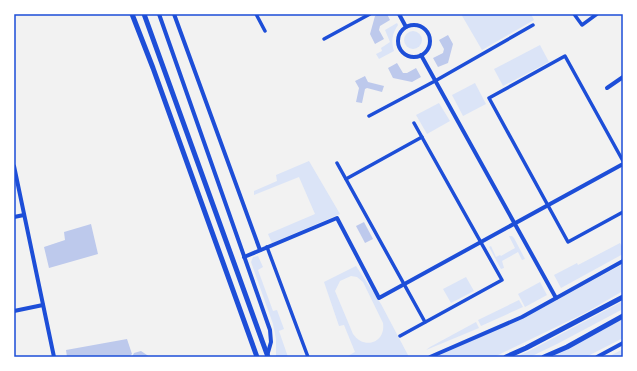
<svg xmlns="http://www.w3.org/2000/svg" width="637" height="371" viewBox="0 0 637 371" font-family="Roboto,sans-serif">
<rect width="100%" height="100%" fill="#f2f2f2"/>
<g fill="#dbe4f7" fill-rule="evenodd">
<polygon points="461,14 531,14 534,20 482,50"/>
<path d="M397,23L398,25C392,34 391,41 394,51L379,59L376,54L382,51L381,48L390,42L385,30Z"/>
<circle cx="413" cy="40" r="9"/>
<polygon points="540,45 549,62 503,86 494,69"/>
<polygon points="475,83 486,104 463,116 452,95"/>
<polygon points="439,103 450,121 427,134 416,115"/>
<polygon points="309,161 340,214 272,243 268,234 315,214 299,177 254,195 254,191 277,181 276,175"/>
<polygon points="509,236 512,236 514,238 525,259 522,260 518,252 502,261 504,268 501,269 489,247 491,246 496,257 500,255 501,256 515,248"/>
<polygon points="620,243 623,248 623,254 561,288 554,275 577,263 578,265"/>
<polygon points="258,256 263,267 258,270 273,311 277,310 284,329 279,331 288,357 276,357 276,339 273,324 251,262 253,257"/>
<polygon points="623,264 623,291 585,313 494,357 436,357 542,308"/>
<path d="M356,266L381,304L409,357H346L355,352L344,325L339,326L324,282ZM351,276L357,277L363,282L383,323C386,343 364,350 353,334L335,291L340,281Z"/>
<polygon points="466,277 474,291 451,303 443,289"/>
<polygon points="540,282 547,295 525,307 518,294"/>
<polygon points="519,300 523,307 481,326 478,320"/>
<polygon points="623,301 623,309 557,344 530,357 516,357 531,350"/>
<polygon points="623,319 623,338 586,357 551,357"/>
<polygon points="476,322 479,328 426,350 430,347"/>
<polygon points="623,349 623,357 608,357"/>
</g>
<g fill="#bdc9ec">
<polygon points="379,14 387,14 390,20 380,26 379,30 384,39 375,44 370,34 375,16"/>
<polygon points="448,35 453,44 448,63 438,67 433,58 443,53 444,49 439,40"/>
<polygon points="397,63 403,73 407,73 416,68 421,77 412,82 393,78 388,68"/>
<polygon points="365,76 368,82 384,86 382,92 367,88 365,89 362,103 356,102 359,88 355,81"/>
<polygon points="364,222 373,239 365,243 356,226"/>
<polygon points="91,224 98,254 49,268 44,247 65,240 64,232"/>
<polygon points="127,339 132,354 129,357 67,357 66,350"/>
<polygon points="141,351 150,357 132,357 134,353"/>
</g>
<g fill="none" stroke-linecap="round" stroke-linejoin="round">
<g stroke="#1d4ed8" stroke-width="3.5">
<polyline points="256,14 265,31"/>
<polyline points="574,14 582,25 597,14"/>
<polyline points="324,39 370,14"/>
<polyline points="369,116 435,81 533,25"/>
<polyline points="623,161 565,56 489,98 568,242 623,212"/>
<polyline points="337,163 425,322"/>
<polyline points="346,179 422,137"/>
<polyline points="267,247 308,357"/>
<polyline points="400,336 502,280 414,123"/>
</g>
<g stroke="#1d4ed8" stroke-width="4">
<polyline points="159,14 270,330 271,342 267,356"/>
<polyline points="174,14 260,250"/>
<polyline points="399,14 406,27"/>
<circle cx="414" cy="41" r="16"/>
<polyline points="421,55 556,298"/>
<polyline points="607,88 623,77"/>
<polyline points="14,166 54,357"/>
<polyline points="14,217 24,215"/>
<polyline points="244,257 337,218 379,298 623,164"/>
<polyline points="14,311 43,305"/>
<polyline points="430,357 522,317 623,261"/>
<polyline points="597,357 623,343"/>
</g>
<g stroke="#1d4ed8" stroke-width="5">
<polyline points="132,14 153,68 257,357"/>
<polyline points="144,14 268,357"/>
<polyline points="506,357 526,348 623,297"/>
<polyline points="544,357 567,347 623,316"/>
</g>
</g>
<rect width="637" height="371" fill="none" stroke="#ffffff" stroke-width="30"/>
<rect x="15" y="15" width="607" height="341" fill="none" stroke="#1d4ed8" stroke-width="1.5"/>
</svg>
